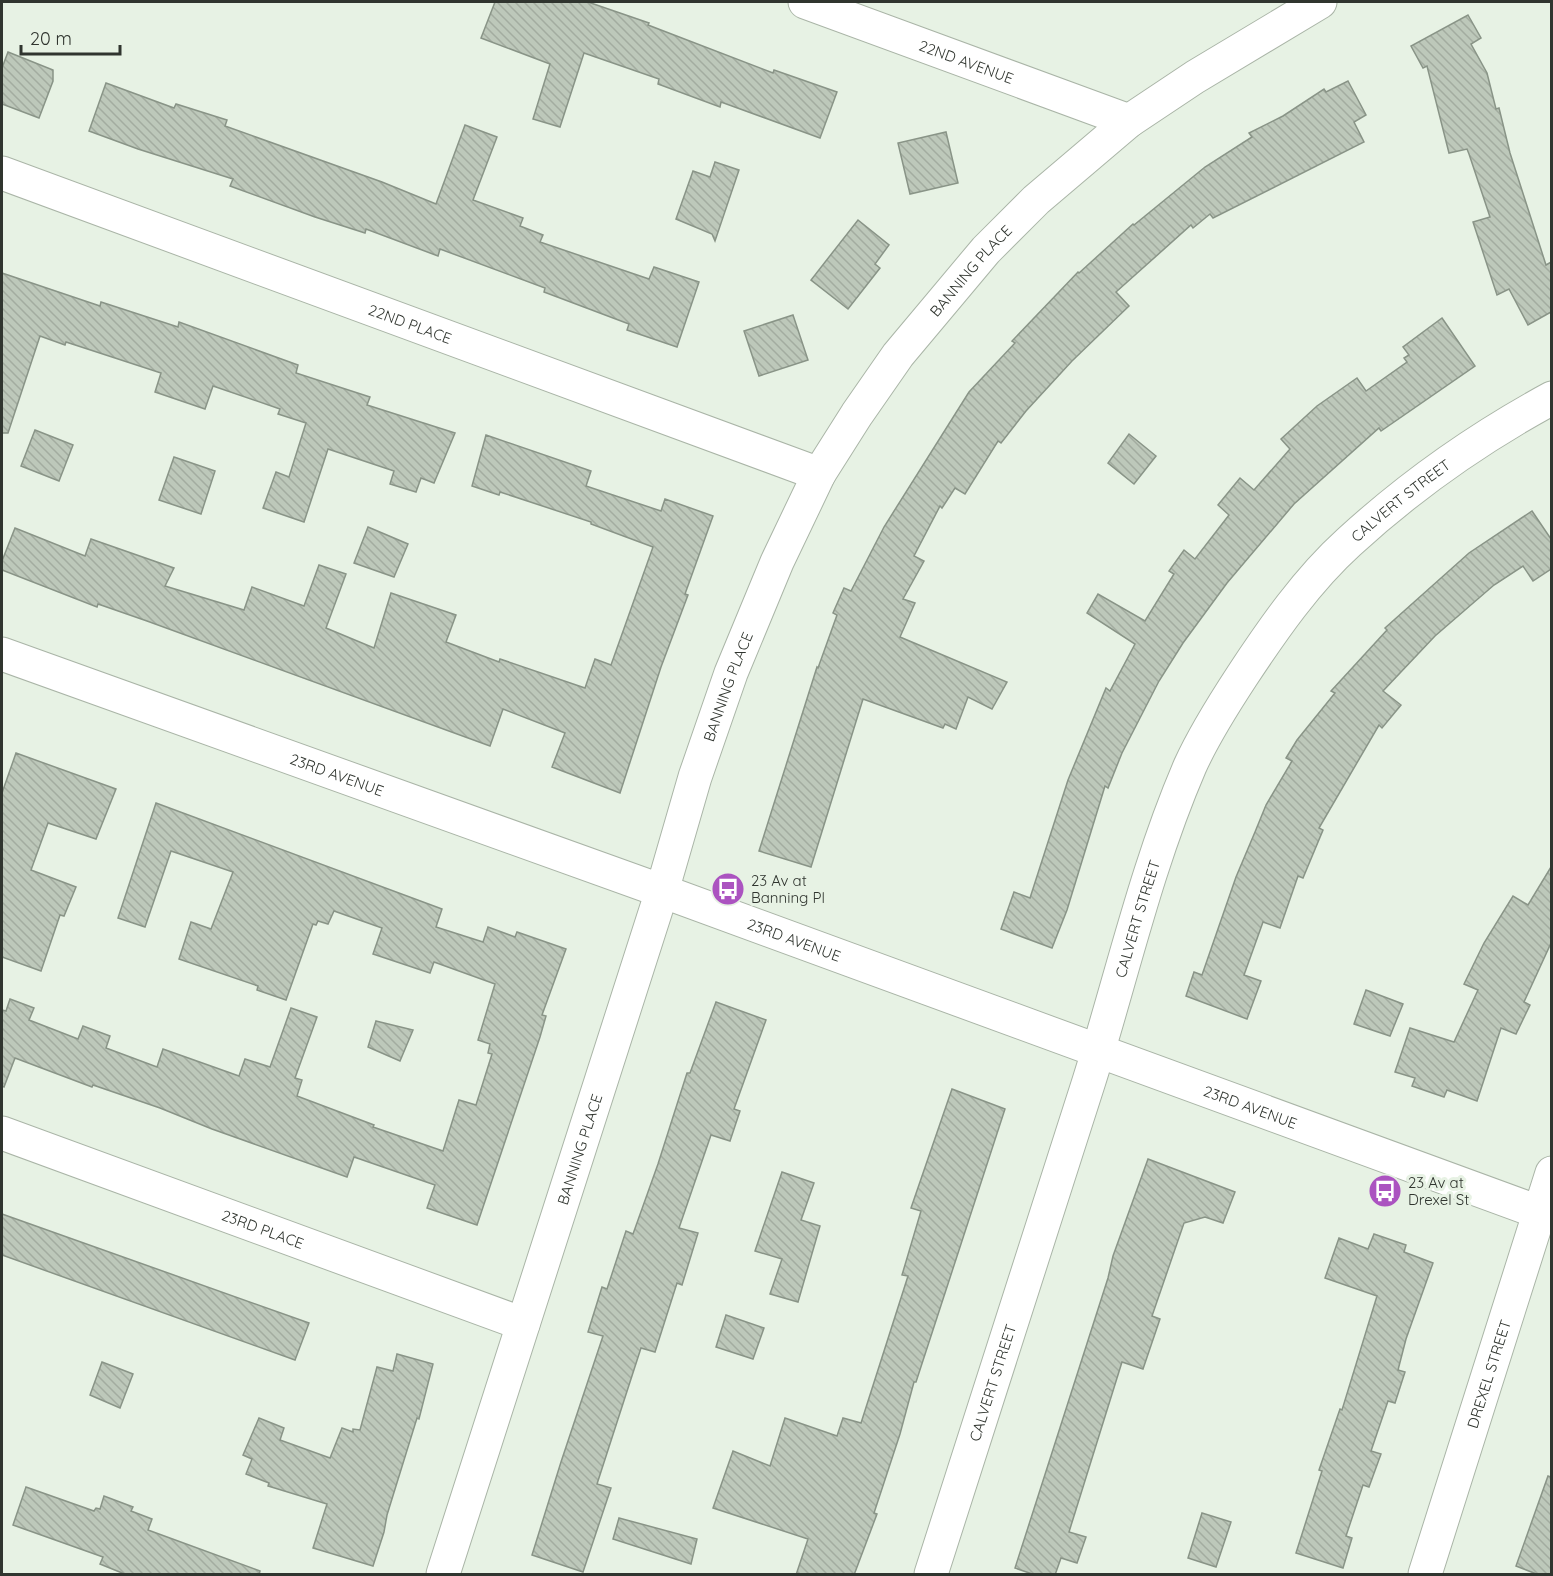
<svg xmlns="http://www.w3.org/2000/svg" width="1553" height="1576" viewBox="0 0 1553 1576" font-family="Quicksand,sans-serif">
<defs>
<pattern id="building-back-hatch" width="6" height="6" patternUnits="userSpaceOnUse" patternTransform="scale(1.5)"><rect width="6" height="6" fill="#bdc8ba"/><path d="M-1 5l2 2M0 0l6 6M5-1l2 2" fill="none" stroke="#a3aca0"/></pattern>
</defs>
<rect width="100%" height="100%" fill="#e7f2e4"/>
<g fill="url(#building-back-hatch)" stroke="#899487" stroke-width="1.5">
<polygon points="495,2 588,2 649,23 648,25 773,73 774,70 837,92 820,138 721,102 720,107 658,84 659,79 584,53 560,127 533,119 550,64 481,38"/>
<polygon points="1468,15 1481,38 1471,44 1487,73 1496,109 1499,108 1510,153 1546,265 1551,262 1551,312 1528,325 1509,289 1497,295 1473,222 1490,217 1469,154 1467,149 1449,153 1427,66 1423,68 1411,46"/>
<polygon points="8,52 53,70 53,81 39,118 2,104 2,68"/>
<polygon points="1348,81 1366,115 1354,122 1364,142 1213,218 1210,214 1193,228 1191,225 1116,292 1129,306 1072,361 1026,411 1001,443 998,441 965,494 955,488 942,508 940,506 914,556 924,561 903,599 915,603 900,637 1007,682 992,709 968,697 956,729 945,724 943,728 863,699 811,867 759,851 817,667 818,668 837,615 833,613 844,588 851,591 884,527 969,392 1015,343 1012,341 1078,272 1079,273 1133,224 1134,225 1205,167 1252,137 1249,133 1283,116 1324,89 1326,92"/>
<polygon points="106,83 174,108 176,104 227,120 225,126 382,182 436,204 465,125 497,137 473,200 523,218 520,226 543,235 540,242 649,279 654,267 699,282 677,347 627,330 629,324 544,292 545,288 440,249 438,256 366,229 365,233 315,217 230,186 233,179 138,149 89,131"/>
<polygon points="946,132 958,183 910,194 898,143"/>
<polygon points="715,162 739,170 715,241 712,234 676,219 693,171 710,177"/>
<polygon points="858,220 889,245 875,264 880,268 848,309 811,280"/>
<polygon points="2,273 100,306 101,302 178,327 179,322 298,365 296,373 370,397 367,405 455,433 434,483 421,478 416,492 390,484 394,471 328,449 304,522 263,508 276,472 289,477 306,423 278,414 280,409 213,386 205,409 155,392 161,373 66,342 65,345 40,336 8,433 2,433"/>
<polygon points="793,315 808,360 759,376 744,331"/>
<polygon points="1442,318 1475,366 1381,431 1379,428 1294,504 1227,583 1183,643 1159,681 1122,753 1108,788 1105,786 1067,910 1052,948 1001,929 1014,892 1030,898 1068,780 1106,688 1110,691 1135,644 1087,613 1098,594 1145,621 1174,574 1169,571 1184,550 1195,559 1229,515 1218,505 1240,478 1254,490 1290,449 1281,439 1317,406 1357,378 1366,391 1407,362 1404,358 1409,355 1403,347"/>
<polygon points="35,430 73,445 59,481 21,466"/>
<polygon points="1129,434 1156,456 1134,484 1108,463"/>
<polygon points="486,435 591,471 586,486 661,511 665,499 713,516 685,594 688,595 661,667 620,793 552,767 565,733 503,709 490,746 147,621 98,604 97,607 2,570 2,561 15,528 85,556 91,539 174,568 165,586 244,610 252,587 304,606 319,565 346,574 326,628 374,648 391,593 456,615 446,642 499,662 500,659 585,688 595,659 611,665 653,547 591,524 591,522 500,492 499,495 472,486"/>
<polygon points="174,457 215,471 201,514 159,500"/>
<polygon points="1532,511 1551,539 1551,569 1533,581 1523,566 1494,585 1435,636 1383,691 1401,705 1382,728 1379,725 1319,828 1323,830 1303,878 1298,876 1280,928 1263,922 1244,975 1261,981 1247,1019 1186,996 1194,972 1202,975 1236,877 1255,832 1266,805 1292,761 1286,758 1297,740 1335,693 1331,691 1387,630 1385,628 1469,553"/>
<polygon points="368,527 408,544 394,577 354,563"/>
<polygon points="16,753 116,789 96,839 48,823 31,870 76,887 64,916 60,915 41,971 2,957 2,793"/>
<polygon points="156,803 442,909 436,927 483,942 488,927 515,937 517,932 566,949 542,1015 546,1016 540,1037 477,1225 427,1208 435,1185 354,1157 347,1177 212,1129 160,1108 93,1085 92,1087 15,1058 4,1087 2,1086 2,1010 6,1011 10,999 34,1008 29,1020 78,1039 83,1026 110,1036 106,1048 157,1067 163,1049 239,1076 245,1059 270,1067 291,1008 317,1017 295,1078 302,1080 297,1096 374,1125 373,1127 443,1151 459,1100 476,1105 492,1054 488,1053 490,1044 478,1040 495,984 434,962 430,973 373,954 382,928 334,911 328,924 318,921 316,925 313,924 286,1000 257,990 258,986 179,959 191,922 211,929 233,872 171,851 145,927 118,918"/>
<polygon points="1551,867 1551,943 1524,1002 1530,1005 1516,1034 1501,1028 1477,1101 1447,1090 1444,1097 1412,1086 1415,1078 1395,1072 1410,1028 1454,1042 1478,990 1464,984 1484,943 1513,896 1528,905"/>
<polygon points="1366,990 1403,1004 1390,1036 1354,1024"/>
<polygon points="716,1002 766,1020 734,1109 740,1111 730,1141 711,1135 679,1228 698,1233 682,1285 677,1283 655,1352 641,1348 597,1484 611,1488 583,1572 532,1555 561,1462 603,1336 588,1332 602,1287 607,1289 626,1231 633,1234 658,1164 687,1073 690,1073"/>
<polygon points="376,1021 413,1030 400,1061 368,1047"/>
<polygon points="952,1089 1005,1109 916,1382 914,1382 900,1434 874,1513 877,1514 854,1575 796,1575 808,1539 713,1508 733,1451 770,1466 785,1418 837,1436 843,1418 861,1423 908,1276 902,1275 921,1211 911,1208"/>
<polygon points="1148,1159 1235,1192 1223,1223 1205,1217 1184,1223 1152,1316 1160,1319 1143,1369 1122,1362 1069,1532 1086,1537 1077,1563 1061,1558 1055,1575 1035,1575 1015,1568 1108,1278 1113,1256"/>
<polygon points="782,1172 814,1183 801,1220 820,1226 798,1302 770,1294 782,1259 755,1251"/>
<polygon points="2,1214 309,1323 295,1360 2,1255"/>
<polygon points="1374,1234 1406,1245 1404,1252 1433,1263 1406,1339 1398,1370 1405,1372 1395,1403 1388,1401 1371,1451 1381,1454 1369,1487 1363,1485 1346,1536 1352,1538 1343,1568 1296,1553 1322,1471 1319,1470 1340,1409 1342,1410 1377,1296 1325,1278 1339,1238 1368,1249"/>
<polygon points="726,1315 764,1328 753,1359 716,1347"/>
<polygon points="397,1354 433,1364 419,1419 417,1418 387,1515 384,1532 373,1566 313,1548 327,1504 268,1486 269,1483 246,1474 252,1459 243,1455 259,1418 284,1428 280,1440 330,1458 342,1428 353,1432 353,1429 360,1430 377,1367 393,1371"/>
<polygon points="102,1362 133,1374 120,1408 90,1395"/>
<polygon points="1548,1476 1551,1477 1551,1575 1539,1575 1516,1566"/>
<polygon points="26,1487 94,1511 96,1508 100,1509 104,1496 133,1507 131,1511 152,1519 148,1530 260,1571 259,1575 127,1575 100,1564 103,1557 13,1525"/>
<polygon points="1202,1513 1231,1522 1216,1567 1188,1558"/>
<polygon points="619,1518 697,1539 691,1564 613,1539"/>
</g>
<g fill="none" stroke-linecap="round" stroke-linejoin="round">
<defs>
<g id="minor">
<path id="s1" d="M805,2L1129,121"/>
<path id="s2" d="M2,173L819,474"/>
<path id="s3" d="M2,1133L523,1324"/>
<path id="s4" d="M443,1574L662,891L695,777L731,673L777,562L819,474L857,414L898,355L986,250L1036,200L1129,121L1195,77L1320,2"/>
<path id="s5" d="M931,1574C983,1410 1036,1246 1089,1081C1122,976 1146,868 1190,766C1204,735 1223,705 1242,676C1273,629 1307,580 1349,542C1409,487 1480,437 1552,398"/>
<path id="s6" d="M1425,1574L1552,1173"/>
</g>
<g id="tertiary">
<path id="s7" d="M2,654L662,891L1552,1217"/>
</g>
</defs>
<use href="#minor" stroke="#aab5a7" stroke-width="35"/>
<use href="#tertiary" stroke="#aab5a7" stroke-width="35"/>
<use href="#minor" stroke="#fff" stroke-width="33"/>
<use href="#tertiary" stroke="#fff" stroke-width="33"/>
</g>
<defs>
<symbol id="bus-disc" viewBox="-11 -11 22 22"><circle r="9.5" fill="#ab53c0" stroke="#e7f2e4"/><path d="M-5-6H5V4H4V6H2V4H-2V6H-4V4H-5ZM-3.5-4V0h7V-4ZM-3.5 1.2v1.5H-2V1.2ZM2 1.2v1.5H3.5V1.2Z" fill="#fff"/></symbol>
</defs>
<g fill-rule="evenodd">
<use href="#bus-disc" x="709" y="870" width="38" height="38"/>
<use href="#bus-disc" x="1366" y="1172" width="38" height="38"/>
</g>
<g text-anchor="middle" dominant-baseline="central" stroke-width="6" stroke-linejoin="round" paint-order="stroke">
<g font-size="15" fill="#30352f" stroke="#e7f2e4">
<text stroke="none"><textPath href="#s1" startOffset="172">22ND AVENUE</textPath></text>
<text stroke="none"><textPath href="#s4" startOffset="1418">BANNING PLACE</textPath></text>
<text stroke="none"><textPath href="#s2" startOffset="435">22ND PLACE</textPath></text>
<text stroke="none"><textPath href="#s5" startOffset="1191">CALVERT STREET</textPath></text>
<text stroke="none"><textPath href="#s4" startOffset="932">BANNING PLACE</textPath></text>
<text stroke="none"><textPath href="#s7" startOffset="356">23RD AVENUE</textPath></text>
<text stroke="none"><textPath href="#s5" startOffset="687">CALVERT STREET</textPath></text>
<text stroke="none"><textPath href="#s7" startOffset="842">23RD AVENUE</textPath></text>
<text stroke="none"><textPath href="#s7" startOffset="1328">23RD AVENUE</textPath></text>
<text stroke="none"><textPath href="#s4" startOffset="446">BANNING PLACE</textPath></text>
<text stroke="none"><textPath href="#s3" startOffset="278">23RD PLACE</textPath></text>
<text stroke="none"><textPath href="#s6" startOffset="210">DREXEL STREET</textPath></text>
<text stroke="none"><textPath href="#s5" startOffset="201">CALVERT STREET</textPath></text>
</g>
<g font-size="15" fill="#30352f" stroke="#e7f2e4" text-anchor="start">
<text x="751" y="880">23 Av at<tspan x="751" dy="17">Banning Pl</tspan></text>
<text x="1408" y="1182">23 Av at<tspan x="1408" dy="17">Drexel St</tspan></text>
</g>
</g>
<rect width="1553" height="1576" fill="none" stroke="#30352f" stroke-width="6"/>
<path d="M21 45v9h99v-9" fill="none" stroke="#30352f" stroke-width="3"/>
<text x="30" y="45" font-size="18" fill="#30352f" stroke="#e7f2e4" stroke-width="4.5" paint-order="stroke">20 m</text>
</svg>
